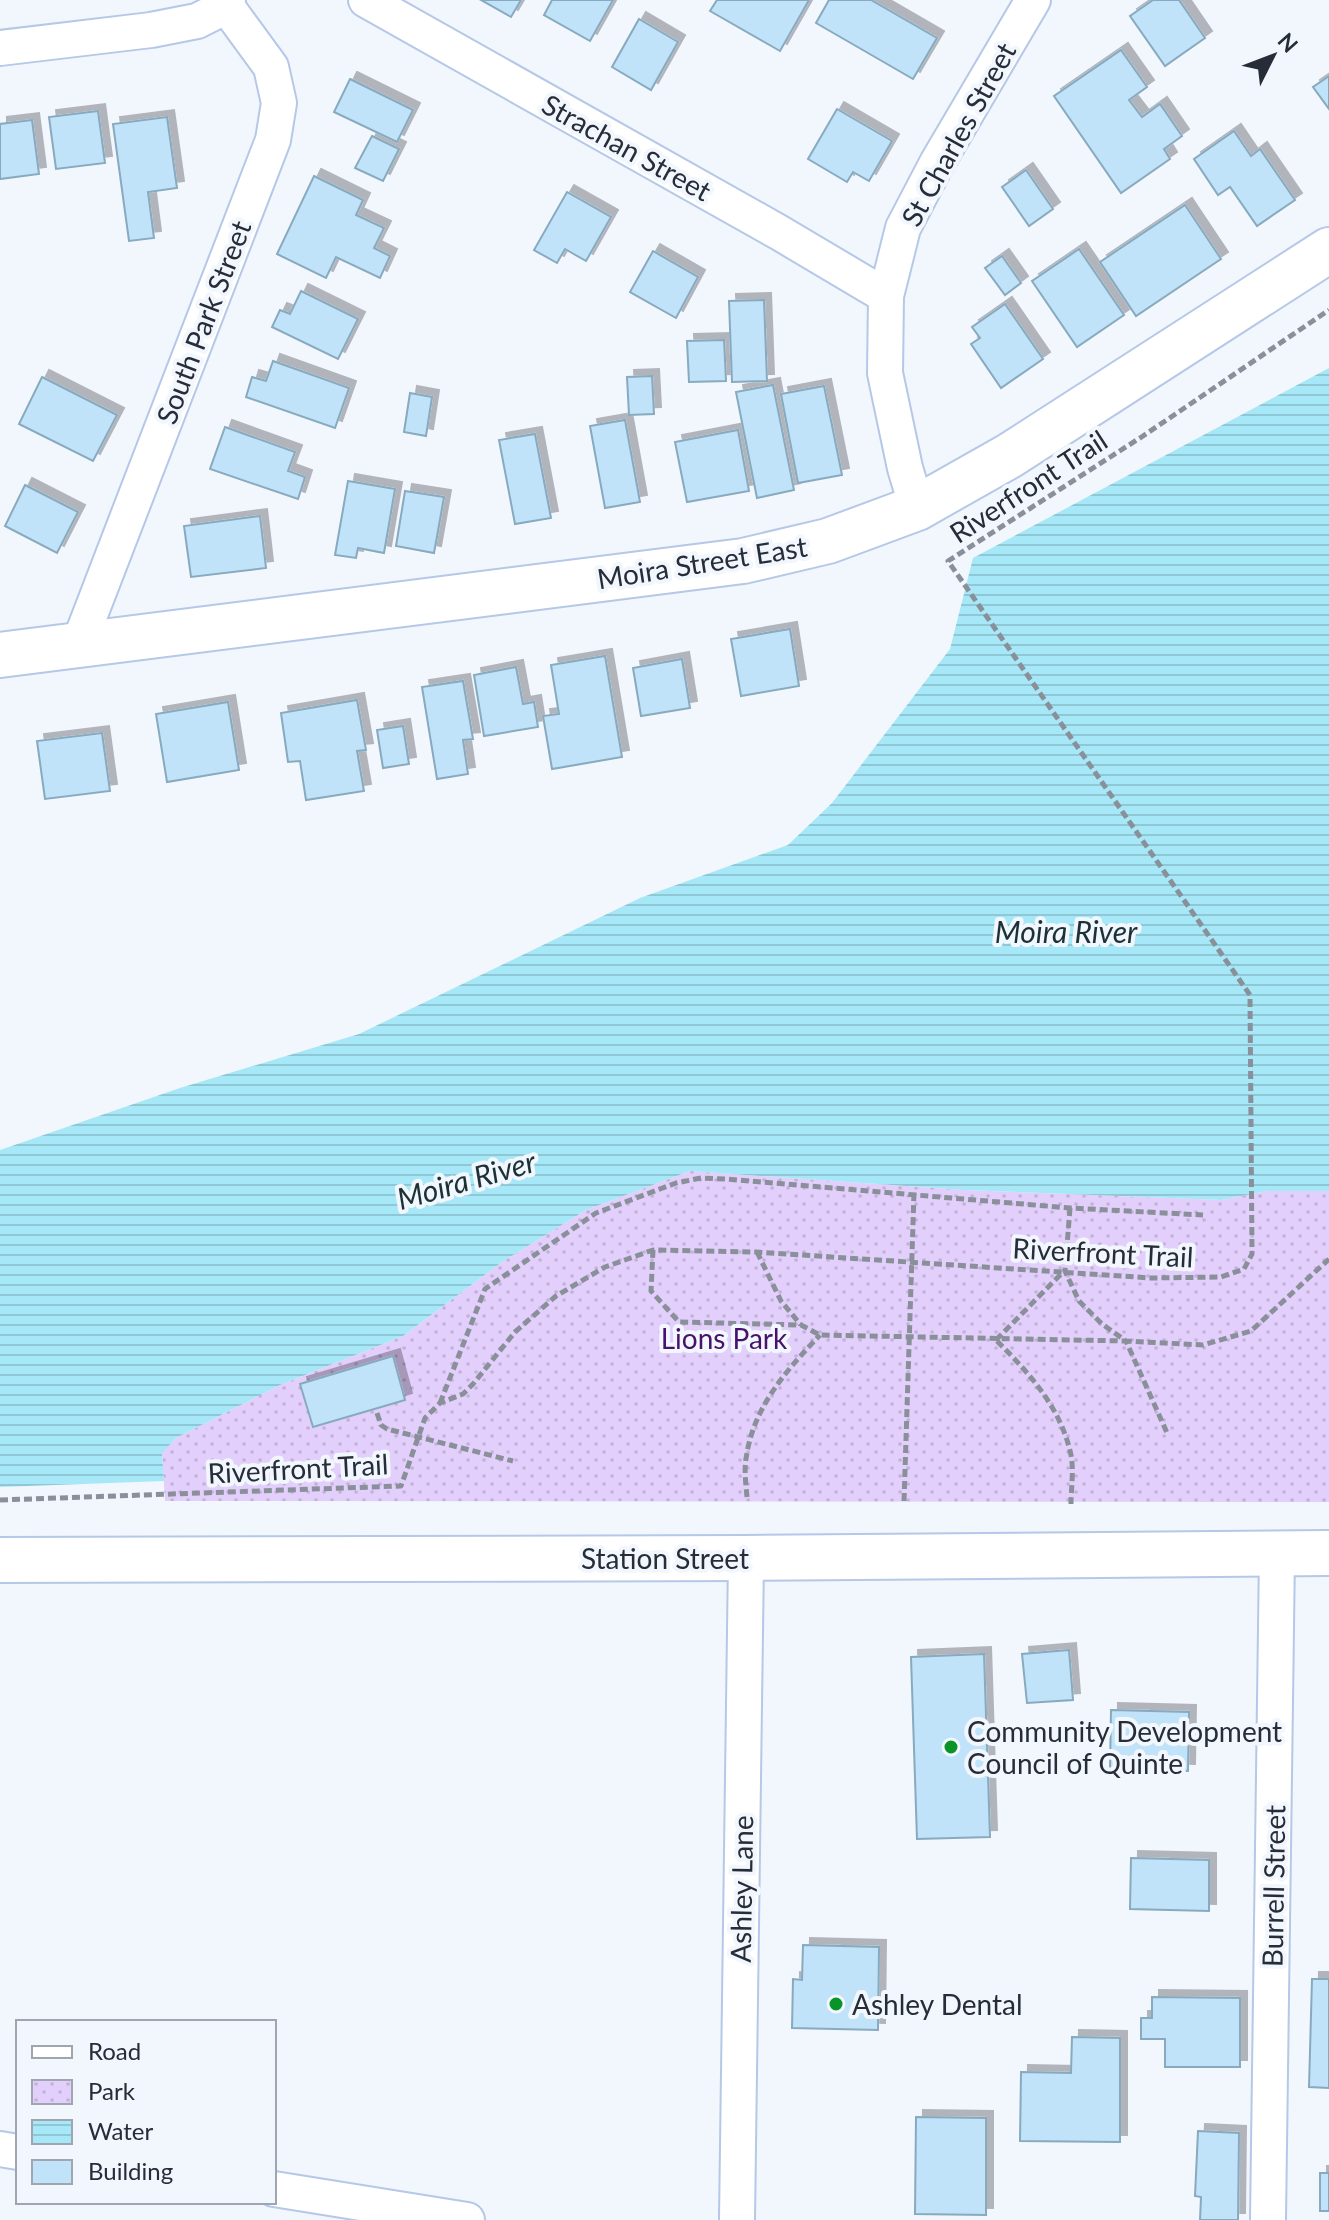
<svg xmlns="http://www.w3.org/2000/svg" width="1329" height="2220" viewBox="0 0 1329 2220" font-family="Lato,sans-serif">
<defs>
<pattern id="park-dots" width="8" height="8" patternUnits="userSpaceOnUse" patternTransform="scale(2)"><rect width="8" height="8" fill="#e3cffb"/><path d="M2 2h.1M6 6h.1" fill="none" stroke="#c3b2d8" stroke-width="1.8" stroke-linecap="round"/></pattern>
<pattern id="water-rules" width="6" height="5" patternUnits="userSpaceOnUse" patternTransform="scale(2)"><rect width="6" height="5" fill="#a6e8f7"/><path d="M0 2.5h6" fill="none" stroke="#8fc7d4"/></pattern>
<filter id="shadow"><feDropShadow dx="7" dy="-7" stdDeviation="0" flood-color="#0004"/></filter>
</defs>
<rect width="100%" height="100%" fill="#f2f6fd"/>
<polygon fill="url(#park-dots)" points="690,1171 964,1190 1221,1200 1267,1191 1329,1191 1329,1502 165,1501 162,1452 176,1438 280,1385 403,1336 502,1262 586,1210"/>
<polygon fill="url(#water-rules)" points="1329,368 1329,1191 1267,1191 1221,1200 964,1190 690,1171 586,1210 502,1262 403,1336 280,1385 176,1438 162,1453 164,1481 0,1487 0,1150 180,1088 359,1034 640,898 788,845 832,803 950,649 973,558"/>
<g fill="#c0e3fa" stroke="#88aabf" stroke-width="2" filter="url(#shadow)">
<polygon points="481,0 521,0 511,17"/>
<polygon points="552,0 613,0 590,41 544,15"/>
<polygon points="717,0 809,0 780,51 710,11"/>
<polygon points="829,0 871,0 937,38 913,79 816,23"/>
<polygon points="1153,0 1179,0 1205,38 1165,66 1130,16"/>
<polygon points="639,19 678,42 651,90 612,67"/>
<polygon points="1121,50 1147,87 1129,100 1142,117 1160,104 1182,136 1164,149 1170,159 1121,193 1054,96"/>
<polygon points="1329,76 1329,109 1313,87"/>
<polygon points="350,79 413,110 397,142 334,112"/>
<polygon points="837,109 892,141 869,181 853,172 847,182 808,159"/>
<polygon points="98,111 105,163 56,169 49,117"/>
<polygon points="167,117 177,188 148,192 154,238 129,241 113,124"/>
<polygon points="32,120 39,174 0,179 0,124"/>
<polygon points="1234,131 1251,156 1260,149 1295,200 1257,226 1230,187 1218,195 1194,159"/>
<polygon points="372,136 399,149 383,181 355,168"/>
<polygon points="1026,170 1053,209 1029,226 1002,187"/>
<polygon points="314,176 363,200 356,215 384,228 374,248 390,256 380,278 336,257 326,278 277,254"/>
<polygon points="567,192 611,217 586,261 565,249 557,263 534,250"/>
<polygon points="1185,205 1221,259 1136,316 1100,262"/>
<polygon points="1079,249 1124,315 1077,347 1032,281"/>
<polygon points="653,251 698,277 676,318 630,292"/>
<polygon points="1002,256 1021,283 1005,295 985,268"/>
<polygon points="301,291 358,319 338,359 272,327 280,310 290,314"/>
<polygon points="764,300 767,381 732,382 729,301"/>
<polygon points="1005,304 1043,359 1001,388 971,344 980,338 972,327"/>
<polygon points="724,340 726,381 689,382 687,341"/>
<polygon points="273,361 349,388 335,428 246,397 252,377 266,381"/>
<polygon points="652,376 654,414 629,415 627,377"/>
<polygon points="42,377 117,415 93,461 19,424"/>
<polygon points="773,385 794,490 757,498 736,392"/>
<polygon points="824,386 842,475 798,483 781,394"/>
<polygon points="410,393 432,397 426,436 404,432"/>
<polygon points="625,420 640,502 605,508 590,426"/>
<polygon points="225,427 295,452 288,471 305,477 298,499 210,469"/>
<polygon points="738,430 749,491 687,502 675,442"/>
<polygon points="535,434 551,518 515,524 499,440"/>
<polygon points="348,481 395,489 384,553 358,548 356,558 335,555"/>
<polygon points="25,485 78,512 57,553 5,526"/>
<polygon points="405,491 444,497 434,553 396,546"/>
<polygon points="260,516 266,568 191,577 184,526"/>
<polygon points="790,629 799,686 741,696 731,639"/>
<polygon points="605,656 622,757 552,769 543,716 559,714 551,665"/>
<polygon points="682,659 690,708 641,716 633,668"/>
<polygon points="516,667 523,704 534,702 538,727 484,736 474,675"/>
<polygon points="463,681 473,739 463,740 468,774 437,779 422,687"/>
<polygon points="357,700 366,750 357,751 364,791 306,800 300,761 288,762 281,713"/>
<polygon points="228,702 239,770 167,782 156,714"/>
<polygon points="403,726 409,764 383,768 377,730"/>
<polygon points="102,733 110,791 45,799 37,741"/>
<polygon points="393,1356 405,1400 313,1427 300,1384"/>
<polygon points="1069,1650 1073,1700 1027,1703 1022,1654"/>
<polygon points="984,1654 990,1837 917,1839 911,1657"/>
<polygon points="1111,1710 1189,1712 1188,1771 1110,1769"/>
<polygon points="1131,1858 1209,1860 1209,1911 1130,1909"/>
<polygon points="803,1945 879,1947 878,2030 792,2028 793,1979 802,1980"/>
<polygon points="1312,1979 1329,1979 1329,2088 1309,2087"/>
<polygon points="1152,1997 1240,1998 1240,2067 1165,2067 1165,2039 1141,2039 1141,2018 1152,2018"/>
<polygon points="1072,2037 1120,2038 1120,2142 1020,2141 1021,2072 1071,2073"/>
<polygon points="916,2117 986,2118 986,2215 915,2214"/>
<polygon points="1198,2131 1239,2133 1238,2220 1200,2220 1201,2197 1195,2196"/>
<rect x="1320" y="2173" width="9" height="38"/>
</g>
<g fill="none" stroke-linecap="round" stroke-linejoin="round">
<defs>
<g id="street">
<polyline points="366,0 780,233 886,296"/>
<polyline points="0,48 151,30 197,21 213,13 228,0"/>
<polyline points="917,508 905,468 885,373 886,296 903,228 937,163 1033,0"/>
<polyline points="78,646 273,140 279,103 271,67 225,4"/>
<polyline points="0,2149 18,2152"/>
<polyline points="274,2189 467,2220"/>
<polyline points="737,2220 746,1558"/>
<polyline points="1268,2220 1277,1553"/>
</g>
<g id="secondary">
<polyline points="0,655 743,561 828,541 917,508 1009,456 1329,250"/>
<polyline points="0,1560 746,1558 1329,1553"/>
</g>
</defs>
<use href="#street" stroke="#b5c8e7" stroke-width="38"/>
<use href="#secondary" stroke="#b5c8e7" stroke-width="48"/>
<g stroke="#8a909a" stroke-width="5" stroke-dasharray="8 4" stroke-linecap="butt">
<polyline points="1070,1208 1065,1271 1079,1301 1102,1324 1126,1341 1203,1345 1251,1331 1329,1259"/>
<polyline points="653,1250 651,1291 679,1322 801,1325 820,1335 1126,1341 1168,1435"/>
<polyline points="757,1252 781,1301 801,1325"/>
<polyline points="996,1340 1064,1271"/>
<path d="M997,1341C1030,1374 1061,1408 1071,1455C1074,1470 1071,1489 1071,1504"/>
<polyline points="440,1403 485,1289 596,1213 676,1183 701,1178 726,1179 1070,1208 1203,1215"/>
<polyline points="377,1413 381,1425 387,1429 513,1461"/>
<path d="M747,1497C746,1485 744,1471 746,1459C753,1407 786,1371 820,1335"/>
<polyline points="0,1500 401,1486 425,1418 440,1403 463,1394 473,1384 515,1332 556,1296 605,1267 653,1250 756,1252 1151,1278 1221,1277 1244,1269 1252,1254 1250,995 948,561 1143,436 1329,310"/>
<polyline points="904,1501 914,1193"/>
</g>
<use href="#street" stroke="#fff" stroke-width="34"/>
<use href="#secondary" stroke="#fff" stroke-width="44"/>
</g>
<g fill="#0a9428" stroke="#f2f6fd" stroke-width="3">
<circle cx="951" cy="1747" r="8"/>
<circle cx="836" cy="2004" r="8"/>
</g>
<g text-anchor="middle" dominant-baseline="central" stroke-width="8" stroke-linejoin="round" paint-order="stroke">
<g font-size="28" fill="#262d39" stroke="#f2f6fd">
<text transform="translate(958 134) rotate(-61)">St Charles Street</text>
<text transform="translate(627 147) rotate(29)">Strachan Street</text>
<text transform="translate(203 322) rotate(-69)">South Park Street</text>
<text transform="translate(1028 486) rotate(-33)">Riverfront Trail</text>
<text transform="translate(702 562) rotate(-9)">Moira Street East</text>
<text transform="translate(1103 1252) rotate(3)">Riverfront Trail</text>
<text transform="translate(298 1468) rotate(-3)">Riverfront Trail</text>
<text x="665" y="1558">Station Street</text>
<text transform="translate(1273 1886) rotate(-89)">Burrell Street</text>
<text transform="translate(741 1889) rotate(-89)">Ashley Lane</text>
</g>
<g font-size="28" fill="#47126c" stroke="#f2f6fd">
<text x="724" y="1338">Lions Park</text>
</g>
<g font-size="28" fill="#262d39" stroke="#f2f6fd" text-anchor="start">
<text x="967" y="1731">Community Development<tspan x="967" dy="32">Council of Quinte</tspan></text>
<text x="852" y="2004">Ashley Dental</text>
</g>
<g font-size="30" font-style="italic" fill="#1b3135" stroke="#f2f6fd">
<text x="1066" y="931">Moira River</text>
<text transform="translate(466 1179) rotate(-16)">Moira River</text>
</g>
</g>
<rect x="16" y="2020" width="260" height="184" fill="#f2f6fd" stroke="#a0a6af" stroke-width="2"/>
<rect x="32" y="2046" width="40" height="12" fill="#ffffff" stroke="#a0a6af" stroke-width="2"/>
<text x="88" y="2060" font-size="24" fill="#262d39">Road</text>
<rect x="32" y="2080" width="40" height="24" fill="url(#park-dots)" stroke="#a0a6af" stroke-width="2"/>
<text x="88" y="2100" font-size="24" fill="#262d39">Park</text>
<rect x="32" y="2120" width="40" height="24" fill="url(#water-rules)" stroke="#a0a6af" stroke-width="2"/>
<text x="88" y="2140" font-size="24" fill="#262d39">Water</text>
<rect x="32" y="2160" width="40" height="24" fill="#c0e3fa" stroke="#a0a6af" stroke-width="2"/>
<text x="88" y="2180" font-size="24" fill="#262d39">Building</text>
<g transform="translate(1273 56) rotate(48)" stroke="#f2f6fd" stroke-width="6" paint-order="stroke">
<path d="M0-6L14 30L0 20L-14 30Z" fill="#262d39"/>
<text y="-12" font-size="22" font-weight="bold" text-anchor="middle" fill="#262d39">N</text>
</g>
</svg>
